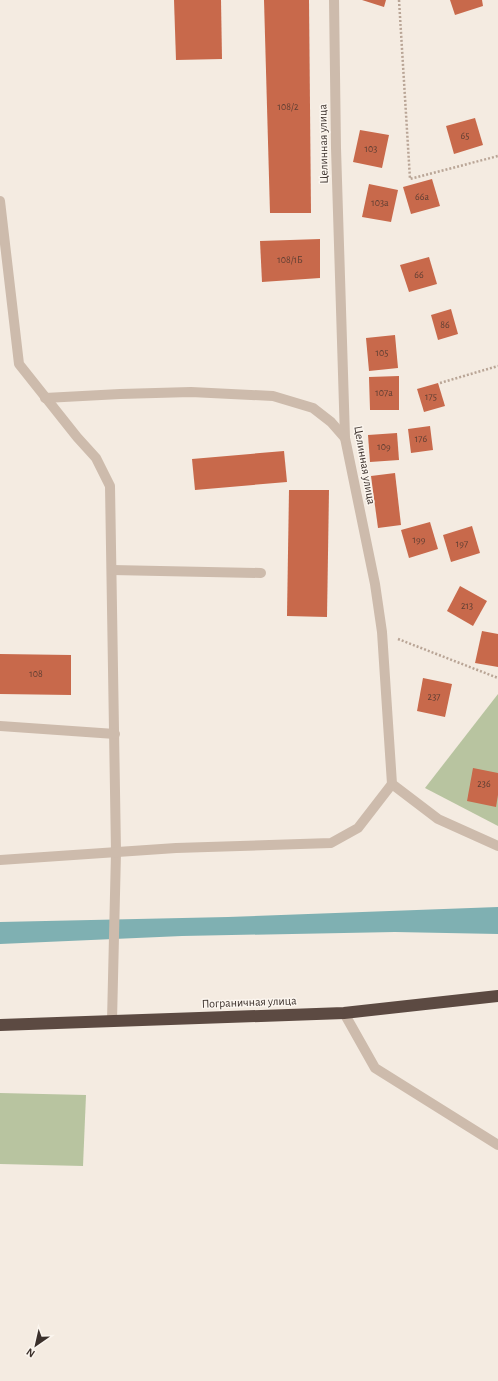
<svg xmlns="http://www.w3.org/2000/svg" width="498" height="1381" viewBox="0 0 498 1381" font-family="'Alegreya Sans',sans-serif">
<rect width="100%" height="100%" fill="#f4ebe1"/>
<g fill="#b8c4a0">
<polygon points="498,694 498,826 425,788"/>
<polygon points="0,1093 86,1095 83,1166 0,1164"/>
</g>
<polygon fill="#7fb0b2" points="498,907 498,934 395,932 182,936 0,944 0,922 228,917"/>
<g fill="#c8694b">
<polygon points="174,0 221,0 222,59 176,60"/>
<polygon points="264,0 309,0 311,213 270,213"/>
<polygon points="362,0 386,0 384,7"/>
<polygon points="450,0 482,0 483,6 455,15"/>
<polygon points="475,118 483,145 454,154 446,126"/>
<polygon points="360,130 389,135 382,168 353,162"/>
<polygon points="432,179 440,206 411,214 403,187"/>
<polygon points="369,184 398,190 391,222 362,217"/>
<polygon points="320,239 320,278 262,282 260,241"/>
<polygon points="429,257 437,284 409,292 400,265"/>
<polygon points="451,309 458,334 438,340 431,315"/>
<polygon points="395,335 398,368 369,371 366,338"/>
<polygon points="399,376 399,410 370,410 369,377"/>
<polygon points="438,383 445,406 424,412 417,389"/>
<polygon points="430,426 433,450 411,453 408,429"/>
<polygon points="397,433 399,460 370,462 368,435"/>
<polygon points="284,451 287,482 195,490 192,459"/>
<polygon points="395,473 401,525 378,528 371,476"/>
<polygon points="289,490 329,490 327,617 287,616"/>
<polygon points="430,522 438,549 409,558 401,530"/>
<polygon points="472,526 480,553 451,562 443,535"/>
<polygon points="460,586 487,601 473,626 447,611"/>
<polygon points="482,631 498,634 498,667 475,663"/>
<polygon points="0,654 71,655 71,695 0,694"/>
<polygon points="423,678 452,684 445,717 417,711"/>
<polygon points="473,768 498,773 498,795 496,807 467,801"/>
</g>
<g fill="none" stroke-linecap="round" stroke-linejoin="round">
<g stroke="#b9a596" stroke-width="2.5" stroke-dasharray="2 2" stroke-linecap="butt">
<polyline points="399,0 410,179 498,156"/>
<polyline points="440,383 498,366"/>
<polyline points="398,639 498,678"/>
</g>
<g stroke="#cdbbac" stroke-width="10">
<polyline points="334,0 336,148 345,438 375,584 382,632 392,784 438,819 498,846"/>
<polyline points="0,201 19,364 77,437 96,458 110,486 116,852 112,1021"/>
<polyline points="45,398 120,394 191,392 273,396 313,408 331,422 345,438"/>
<polyline points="112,570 261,573"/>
<polyline points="0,726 115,734"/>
<polyline points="0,860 176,848 331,843 358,828 392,784"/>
<polyline points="344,1013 375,1068 498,1145"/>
</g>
<polyline stroke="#5c4a42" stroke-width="12" points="0,1025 344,1013 498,996"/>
</g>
<g text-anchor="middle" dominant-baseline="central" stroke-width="3" stroke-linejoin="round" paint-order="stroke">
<g font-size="10" fill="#5e3e33">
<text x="288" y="107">108/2</text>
<text x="465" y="136">65</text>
<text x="371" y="149">103</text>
<text x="422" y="197">66а</text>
<text x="380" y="203">103а</text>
<text x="290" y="260">108/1Б</text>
<text x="419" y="275">66</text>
<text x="445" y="325">86</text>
<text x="382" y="353">105</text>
<text x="384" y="393">107а</text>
<text x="431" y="397">175</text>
<text x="421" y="439">176</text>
<text x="384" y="447">109</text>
<text x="419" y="540">199</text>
<text x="462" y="544">197</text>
<text x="467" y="606">213</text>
<text x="36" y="674">108</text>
<text x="434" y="697">237</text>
<text x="484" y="784">236</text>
</g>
<g font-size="12" fill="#3b302b" stroke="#fbf5ee">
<text transform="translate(323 144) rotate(-91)">Целинная улица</text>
<text transform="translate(365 465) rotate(80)">Целинная улица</text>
<text transform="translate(249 1002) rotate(-2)">Пограничная улица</text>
</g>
</g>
<g transform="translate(36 1345) rotate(214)" stroke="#fbf5ee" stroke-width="3" paint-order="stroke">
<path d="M0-3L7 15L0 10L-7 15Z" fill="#3b302b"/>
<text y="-6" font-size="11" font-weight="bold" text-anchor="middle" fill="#3b302b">N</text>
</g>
</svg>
